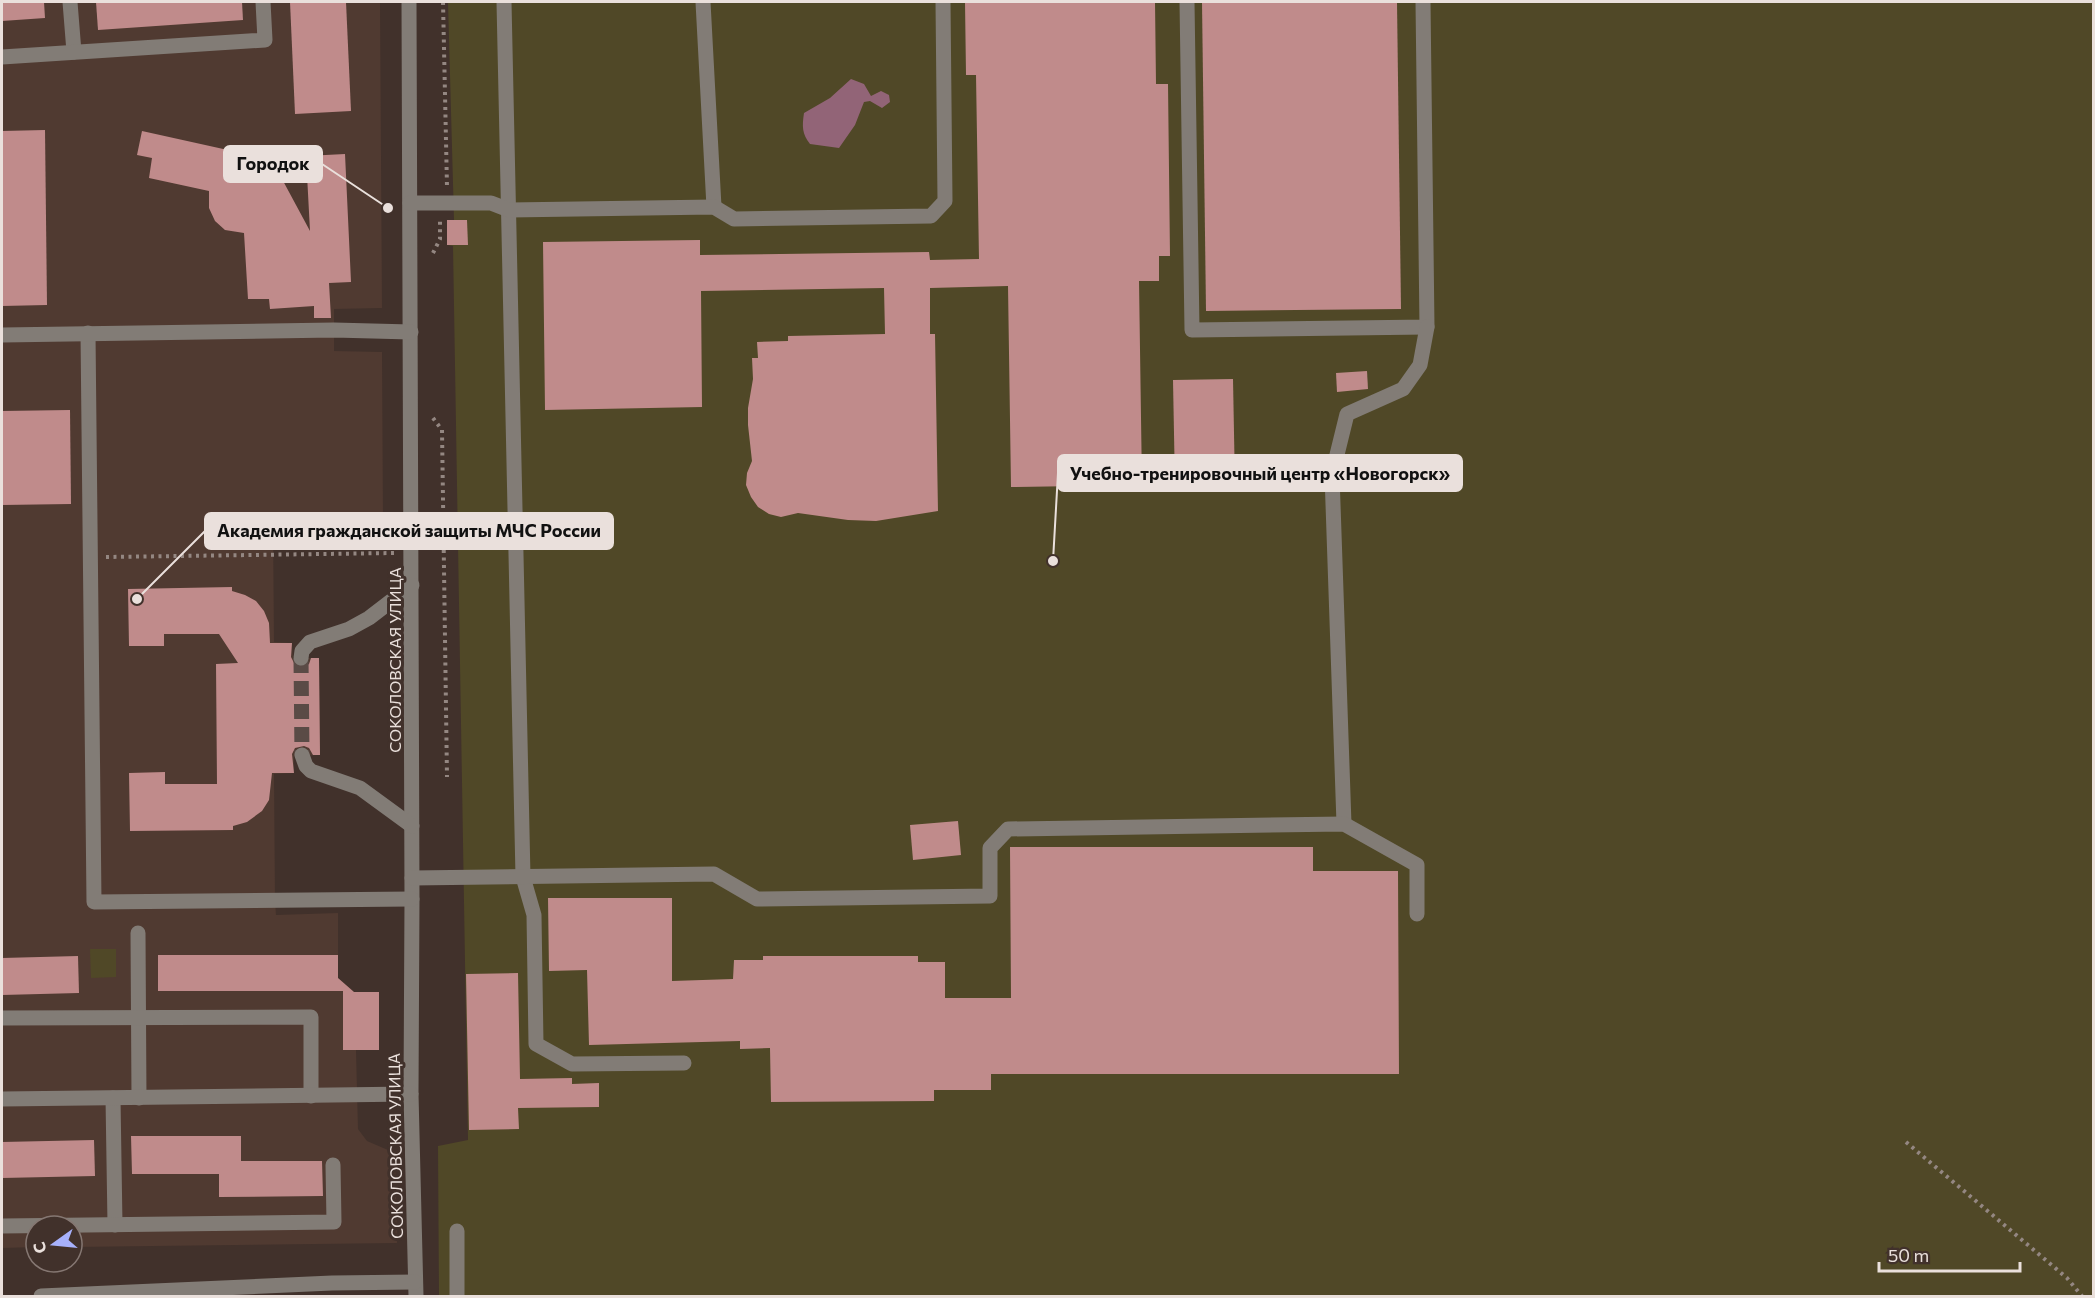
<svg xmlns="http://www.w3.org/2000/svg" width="2095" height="1298" viewBox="0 0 2095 1298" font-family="Commissioner,sans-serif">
<rect width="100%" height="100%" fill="#41312b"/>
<polygon fill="#503a31" points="2,2 380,2 382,308 334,309 334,351 382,352 383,520 273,521 274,642 292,643 293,658 319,658 320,755 294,756 294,773 274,774 275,901 276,915 338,913 338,978 354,992 379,992 379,1050 356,1050 358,1129 367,1141 395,1153 397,1243 72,1247 72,1226 36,1226 36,1247 2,1248"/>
<g fill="#504827">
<polygon points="448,2 2093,2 2093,1296 439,1296 438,1146 468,1140 453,246 448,245 447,220 454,220"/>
<polygon points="90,949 116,949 116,977 91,978"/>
</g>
<path fill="#926477" d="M851,79L864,84L871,96L881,91L889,95L890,102L882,108L870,101L864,102L855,125L839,148L810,144C802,134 802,126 804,113L830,98Z"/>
<g fill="#c08b8b">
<polygon points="2,2 44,2 45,18 2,21"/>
<polygon points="96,2 242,2 243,20 98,30"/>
<polygon points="290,2 346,2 351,111 295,114"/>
<polygon points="965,2 1155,2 1156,84 1168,84 1170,256 1159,256 1159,281 1139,281 1142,485 1011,487 1008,286 930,288 930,334 935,334 938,511 876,521 848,520 798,513 781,517 769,514 758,507 751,497 746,485 747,473 752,461 748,425 748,408 753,379 752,358 758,358 757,342 788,341 788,336 885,334 884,288 701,291 702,407 545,410 543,242 700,240 700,255 929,252 930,260 979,259 976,75 966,75"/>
<polygon points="1202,2 1397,2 1401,309 1206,311"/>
<polygon points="45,130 47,305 2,306 2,131"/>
<polygon points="142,131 259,157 275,166 310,231 306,156 345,154 351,282 329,283 331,318 314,318 314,306 270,309 269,299 248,299 244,233 225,230 215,221 209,208 209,191 149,178 152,158 137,155"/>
<polygon points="447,220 467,220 468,245 447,245"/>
<polygon points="1367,371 1368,389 1337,392 1336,373"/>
<polygon points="1233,379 1235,487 1175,487 1173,380"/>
<polygon points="70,410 71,504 2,505 2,411"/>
<polygon points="232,587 232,591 245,595 256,601 264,611 269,623 270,643 292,643 291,657 295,665 304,667 309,664 311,658 319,658 320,755 313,755 309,748 304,746 295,748 292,754 294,773 272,773 269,800 262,811 247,822 233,826 233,830 130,831 129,773 165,772 165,784 217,784 216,664 238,663 219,634 164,634 164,646 129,646 128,589"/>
<polygon points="958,821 961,855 913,860 910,825"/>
<polygon points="1010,847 1313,847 1313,871 1398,871 1399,1074 991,1074 991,1090 934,1090 934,1101 771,1102 770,1048 740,1049 740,1041 589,1045 587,970 549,971 548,898 672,898 672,981 733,979 734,960 763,960 763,956 918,956 918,962 945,962 945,998 1011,998"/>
<polygon points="158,955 338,955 338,978 354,992 379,992 379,1050 343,1050 343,991 158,991"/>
<polygon points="78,956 79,993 2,995 2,958"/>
<polygon points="518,973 520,1079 572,1078 572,1084 599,1083 599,1107 518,1108 519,1129 469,1130 466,974"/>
<polygon points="131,1136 241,1136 241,1161 322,1161 323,1196 219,1197 219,1174 132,1174"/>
<polygon points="94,1140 95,1176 2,1178 2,1142"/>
</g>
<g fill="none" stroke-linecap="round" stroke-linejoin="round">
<polyline stroke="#5a4b46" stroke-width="15" stroke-dasharray="15 8" stroke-linecap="butt" points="301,658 302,755"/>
<g stroke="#948782" stroke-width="4" stroke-dasharray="3 4.5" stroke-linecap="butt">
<polyline points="443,2 447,187"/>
<polyline points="433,253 440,239 440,219"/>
<polyline points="433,418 442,430 447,777"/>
<polyline points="106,557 395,553"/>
<polyline points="1906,1142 2067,1278 2082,1296"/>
</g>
<g stroke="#827c76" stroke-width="15">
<polyline points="70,2 74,52"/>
<polyline points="409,2 412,899 411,1094 416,1296"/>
<polyline points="504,2 523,877 534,915 536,1044 572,1064 684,1063"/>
<polyline points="703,2 714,207"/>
<polyline points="1187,2 1192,330 1427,327 1423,2"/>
<polyline points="2,57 265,40 263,2"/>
<polyline points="410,203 491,203 509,210 714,207 734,219 931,216 945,201 943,2"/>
<polyline points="88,333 94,902 412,899"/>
<polyline points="2,335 334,330 411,332"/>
<polyline points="301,658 302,651 310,642 349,629 369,618 412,585"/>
<polyline points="302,755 306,766 311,771 360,788 412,826"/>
<polyline points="1344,824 1332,475 1347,414 1403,389 1420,365 1427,327"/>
<polyline points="412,878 714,874 757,899 990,896 990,848 1008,829 1344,824 1417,865 1417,914"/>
<polyline points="138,933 139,1098"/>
<polyline points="2,1018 311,1017 311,1096"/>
<polyline points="113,1098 115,1225"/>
<polyline points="2,1099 411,1094"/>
<polyline points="2,1226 334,1222 333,1165"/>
<polyline points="457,1231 457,1296"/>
<polyline points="41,1296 332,1283 415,1282"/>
</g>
</g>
<g text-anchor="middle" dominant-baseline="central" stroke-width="6" stroke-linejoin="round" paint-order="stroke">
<g font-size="16" fill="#eae0dc" stroke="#41312b">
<text transform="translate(394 660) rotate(-90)">СОКОЛОВСКАЯ УЛИЦА</text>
<text transform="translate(395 1146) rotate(-91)">СОКОЛОВСКАЯ УЛИЦА</text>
</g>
</g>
<path fill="none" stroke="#eae0dc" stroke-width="2" d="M388 208L322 164M1053 561L1058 473M137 599L205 531"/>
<g fill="#eae0dc" stroke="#41312b" stroke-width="2">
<circle cx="388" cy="208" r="6"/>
<circle cx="1053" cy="561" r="6"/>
<circle cx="137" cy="599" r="6"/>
</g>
<g fill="#eae0dc" stroke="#eae0dc" stroke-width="2">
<rect x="224" y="146" width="98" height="36" rx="6"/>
<rect x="1058" y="455" width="404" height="36" rx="6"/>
<rect x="205" y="513" width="408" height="36" rx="6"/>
</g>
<g font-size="18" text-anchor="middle" font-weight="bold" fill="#111">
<text x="273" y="170">Городок</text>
<text x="1260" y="480">Учебно-тренировочный центр «Новогорск»</text>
<text x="409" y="537">Академия гражданской защиты МЧС России</text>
</g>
<rect width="2095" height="1298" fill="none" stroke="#eae0dc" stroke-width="6"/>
<g transform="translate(54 1244) rotate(255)"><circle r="28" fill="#41312b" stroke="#857772" stroke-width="1.5"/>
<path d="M0-4.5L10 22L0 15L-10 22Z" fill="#a7b1fc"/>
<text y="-9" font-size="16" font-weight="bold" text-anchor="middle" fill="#eae0dc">С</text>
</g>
<path d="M1879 1262v9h141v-9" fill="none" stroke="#eae0dc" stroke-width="3"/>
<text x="1888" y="1262" font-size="18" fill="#eae0dc" stroke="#41312b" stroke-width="4.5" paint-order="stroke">50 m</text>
</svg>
